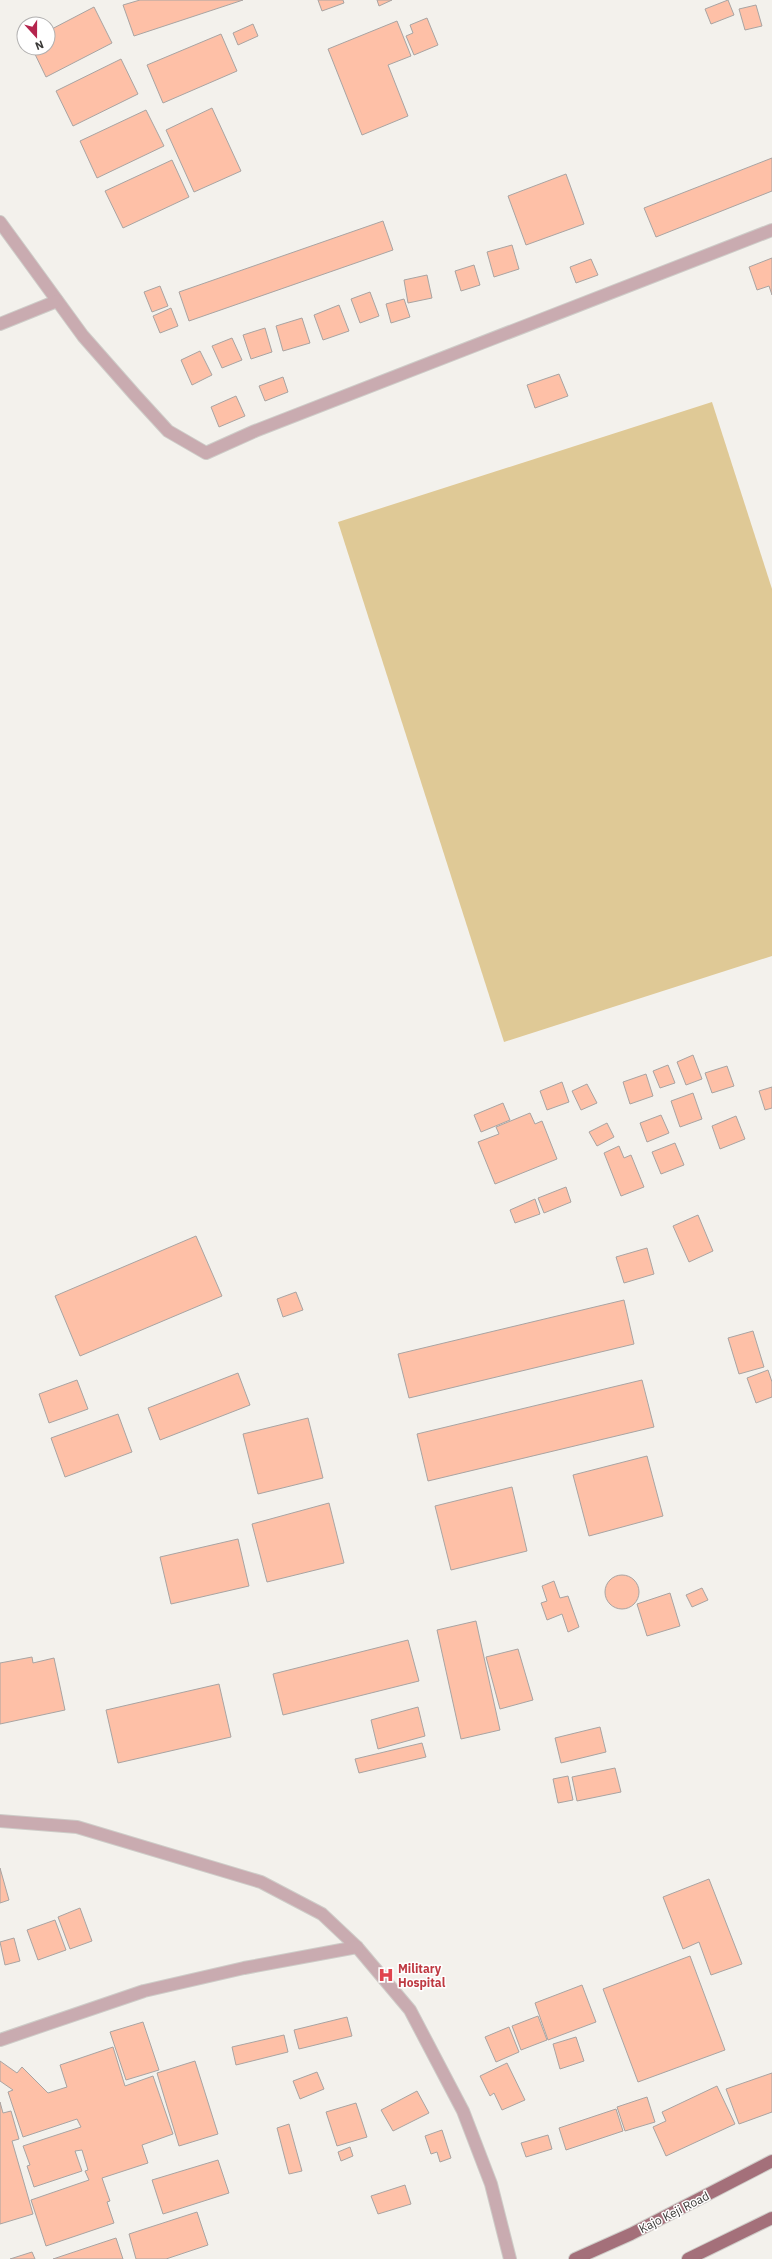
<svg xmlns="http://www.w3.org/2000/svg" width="772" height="2259" viewBox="0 0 772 2259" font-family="'IBM Plex Sans',sans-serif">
<rect width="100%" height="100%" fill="#f3f1ec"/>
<polygon fill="#dfc996" points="712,402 772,589 772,956 504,1042 338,522"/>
<g fill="#fec0a7" stroke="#a9a4a2">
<polygon points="140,0 243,0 134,36 123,5"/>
<polygon points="318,0 343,0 344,3 322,11"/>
<polygon points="377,0 392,0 379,6"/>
<polygon points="728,0 734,15 711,24 705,9"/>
<polygon points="756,5 762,26 745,30 739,9"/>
<polygon points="94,7 112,43 46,77 32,48 48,48 48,31"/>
<polygon points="427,18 438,45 414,55 406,36 413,33 410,25"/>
<polygon points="397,21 411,56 388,65 408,116 362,135 328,49"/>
<polygon points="253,24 258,36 238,45 233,33"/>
<polygon points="221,34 237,71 163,103 147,65"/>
<polygon points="121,59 138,94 73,126 56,91"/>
<polygon points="212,108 241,171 194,192 166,130"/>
<polygon points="146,110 164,146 97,178 80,141"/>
<polygon points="772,158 772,191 656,237 644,208"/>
<polygon points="172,160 189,197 123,228 105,191"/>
<polygon points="566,174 584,224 526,245 508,196"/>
<polygon points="383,221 393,250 189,321 179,292"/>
<polygon points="512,245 519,269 494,277 487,252"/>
<polygon points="772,258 772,295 769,286 757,290 749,267"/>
<polygon points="591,259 598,275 576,283 570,267"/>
<polygon points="474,265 480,285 461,291 455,271"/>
<polygon points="427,275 432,298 408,303 404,280"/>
<polygon points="160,286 168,306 152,312 144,292"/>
<polygon points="370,292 379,316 360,323 351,299"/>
<polygon points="404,299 410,317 391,323 386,304"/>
<polygon points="339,305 349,331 323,340 314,315"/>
<polygon points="171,308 178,326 160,333 153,316"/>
<polygon points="302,318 310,343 283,351 276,326"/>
<polygon points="265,328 272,352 251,359 243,335"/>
<polygon points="232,338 242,360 222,368 212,346"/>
<polygon points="200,351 212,375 192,385 181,360"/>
<polygon points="559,374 568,396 535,408 527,385"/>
<polygon points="283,377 288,392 265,401 259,386"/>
<polygon points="236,396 245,416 219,427 211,407"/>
<polygon points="693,1055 702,1079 686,1085 677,1062"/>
<polygon points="668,1065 675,1083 660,1088 653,1071"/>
<polygon points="727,1066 734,1086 712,1093 705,1073"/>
<polygon points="646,1074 653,1096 630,1104 623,1082"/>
<polygon points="562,1082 569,1102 547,1110 540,1091"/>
<polygon points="587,1084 597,1103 581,1110 572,1091"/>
<polygon points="772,1087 772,1108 765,1110 759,1091"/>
<polygon points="693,1093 702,1119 680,1127 671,1101"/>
<polygon points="503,1103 510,1120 481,1132 474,1115"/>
<polygon points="530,1113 535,1124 542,1121 557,1159 495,1184 478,1142 499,1134 496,1127"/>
<polygon points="661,1115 669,1133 647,1142 640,1123"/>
<polygon points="736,1116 745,1139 720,1149 712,1126"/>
<polygon points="607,1123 614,1137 597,1146 589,1132"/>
<polygon points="675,1143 684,1165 661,1174 652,1152"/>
<polygon points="619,1146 624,1158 631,1155 644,1187 621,1196 604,1153"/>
<polygon points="566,1187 571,1202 544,1213 538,1198"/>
<polygon points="535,1199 540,1214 515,1223 510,1210"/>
<polygon points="698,1215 713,1251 689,1262 673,1226"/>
<polygon points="196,1236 222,1296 80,1356 55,1296"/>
<polygon points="647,1248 654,1274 624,1283 616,1257"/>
<polygon points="296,1292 303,1310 283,1317 277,1299"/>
<polygon points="624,1300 634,1344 409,1398 398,1354"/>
<polygon points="753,1331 764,1367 739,1374 728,1338"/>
<polygon points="768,1370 772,1382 772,1397 756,1403 747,1378"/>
<polygon points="238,1373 250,1405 160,1440 148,1408"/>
<polygon points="77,1380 88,1409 49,1423 39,1394"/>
<polygon points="642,1380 654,1427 428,1481 417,1434"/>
<polygon points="118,1414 132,1452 65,1477 51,1438"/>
<polygon points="308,1418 323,1478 258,1494 243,1434"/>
<polygon points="647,1456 663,1516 589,1536 573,1475"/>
<polygon points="512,1487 527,1551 451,1570 435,1506"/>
<polygon points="329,1503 344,1563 267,1582 252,1524"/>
<polygon points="238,1539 249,1586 171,1604 160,1557"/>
<circle cx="622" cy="1592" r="17"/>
<polygon points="554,1581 560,1598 568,1596 579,1627 568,1632 562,1614 547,1620 541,1603 547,1601 542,1586"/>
<polygon points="702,1588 708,1600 692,1607 686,1595"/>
<polygon points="670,1593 680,1626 647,1636 637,1604"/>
<polygon points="476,1621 500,1730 461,1739 437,1630"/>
<polygon points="408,1640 419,1681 283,1715 273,1674"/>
<polygon points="518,1649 533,1700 500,1709 486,1657"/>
<polygon points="32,1657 33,1663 54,1658 65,1710 0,1724 0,1663"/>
<polygon points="219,1684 231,1737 118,1763 106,1710"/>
<polygon points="418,1707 425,1736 378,1749 371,1720"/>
<polygon points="600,1727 606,1752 561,1763 555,1738"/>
<polygon points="422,1743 426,1757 359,1773 355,1759"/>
<polygon points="615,1768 621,1792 577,1801 572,1777"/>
<polygon points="568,1776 573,1800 558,1803 553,1779"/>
<polygon points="0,1868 9,1900 0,1903"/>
<polygon points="709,1879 742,1964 711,1975 699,1942 683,1949 663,1897"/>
<polygon points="80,1908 92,1941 70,1949 58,1917"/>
<polygon points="55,1920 66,1950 38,1960 27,1930"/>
<polygon points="14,1938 20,1961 5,1965 0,1942"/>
<polygon points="690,1956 725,2050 638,2082 603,1989"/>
<polygon points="582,1985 596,2022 548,2040 535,2003"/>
<polygon points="538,2016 547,2040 521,2050 512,2026"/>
<polygon points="347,2017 352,2036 299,2049 294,2030"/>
<polygon points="143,2022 159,2070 126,2080 110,2032"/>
<polygon points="509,2027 519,2052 496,2062 485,2037"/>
<polygon points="284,2035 288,2052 236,2065 232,2047"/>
<polygon points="576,2037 584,2061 560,2069 553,2044"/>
<polygon points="113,2047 125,2086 153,2076 173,2134 142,2145 148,2163 102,2178 110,2201 107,2202 114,2223 46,2246 31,2200 89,2180 85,2171 88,2170 82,2150 75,2151 82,2171 34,2187 27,2166 30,2165 23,2146 81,2127 77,2119 23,2137 8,2092 13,2090 0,2081 0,2061 17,2073 22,2067 48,2093 67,2087 60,2065"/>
<polygon points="195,2061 218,2134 179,2146 157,2073"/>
<polygon points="507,2063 525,2100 502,2110 494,2093 490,2096 480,2076"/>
<polygon points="317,2072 324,2089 300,2099 293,2081"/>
<polygon points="772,2073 772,2112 739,2124 726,2089"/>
<polygon points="717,2086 735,2124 666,2156 653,2127 666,2121 662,2112"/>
<polygon points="417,2091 429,2113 393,2131 381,2110"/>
<polygon points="647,2097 655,2122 625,2131 617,2107"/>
<polygon points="0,2102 3,2113 11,2111 19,2139 12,2141 33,2214 0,2224"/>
<polygon points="356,2103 367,2137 337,2146 326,2112"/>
<polygon points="616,2109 623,2131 566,2150 559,2128"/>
<polygon points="289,2124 302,2171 289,2174 277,2128"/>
<polygon points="442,2130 451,2158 440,2162 437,2152 431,2154 425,2136"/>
<polygon points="548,2135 552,2149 526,2157 521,2143"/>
<polygon points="350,2147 353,2156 341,2161 338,2152"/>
<polygon points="218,2160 229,2193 163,2214 152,2180"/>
<polygon points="405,2185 411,2204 378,2214 371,2196"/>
<polygon points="197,2212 208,2245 166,2259 136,2259 129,2234"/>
<polygon points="116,2238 123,2259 53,2259"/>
<polygon points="32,2252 35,2259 10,2259"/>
</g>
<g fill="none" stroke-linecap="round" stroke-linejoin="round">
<defs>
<g id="minor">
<polyline points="0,222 83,336 135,395 168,431 206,453 255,431 772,230"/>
<polyline points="0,324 57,301"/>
<polyline points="0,1821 77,1827 261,1882 322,1914 357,1947 410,2010 463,2111 491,2184 510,2259"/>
<polyline points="0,2040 144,1991 244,1968 357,1947"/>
</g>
<g id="major">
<polyline points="575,2259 631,2234 772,2161"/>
<polyline points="688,2259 772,2218"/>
</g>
</defs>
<use href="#minor" stroke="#ceccc8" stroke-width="14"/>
<use href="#major" stroke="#ceccc8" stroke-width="14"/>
<use href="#minor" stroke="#c9abb0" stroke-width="12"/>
<use href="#major" stroke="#a4707a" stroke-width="12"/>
</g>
<defs>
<symbol id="hospital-bare" viewBox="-9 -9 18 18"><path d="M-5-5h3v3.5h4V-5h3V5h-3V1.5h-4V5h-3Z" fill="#e0444e" stroke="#fff" stroke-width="2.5" paint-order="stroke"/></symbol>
</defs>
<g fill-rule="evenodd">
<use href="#hospital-bare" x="375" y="1964" width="22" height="22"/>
</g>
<g text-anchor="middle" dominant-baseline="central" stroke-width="3" stroke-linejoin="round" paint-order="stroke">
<g font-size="12" font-weight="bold" fill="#be3a42" stroke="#fff" text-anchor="start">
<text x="398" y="1968">Military<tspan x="398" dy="14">Hospital</tspan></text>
</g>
<g font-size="12" fill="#393836" stroke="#fff">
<text transform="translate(674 2212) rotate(-27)">Kajo Keji Road</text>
</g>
</g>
<g transform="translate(36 36) rotate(159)"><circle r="19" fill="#ffffff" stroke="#b0afaf"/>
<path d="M0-3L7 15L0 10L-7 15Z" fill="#b5244d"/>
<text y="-6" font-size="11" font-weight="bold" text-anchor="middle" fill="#393836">N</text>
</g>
</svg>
